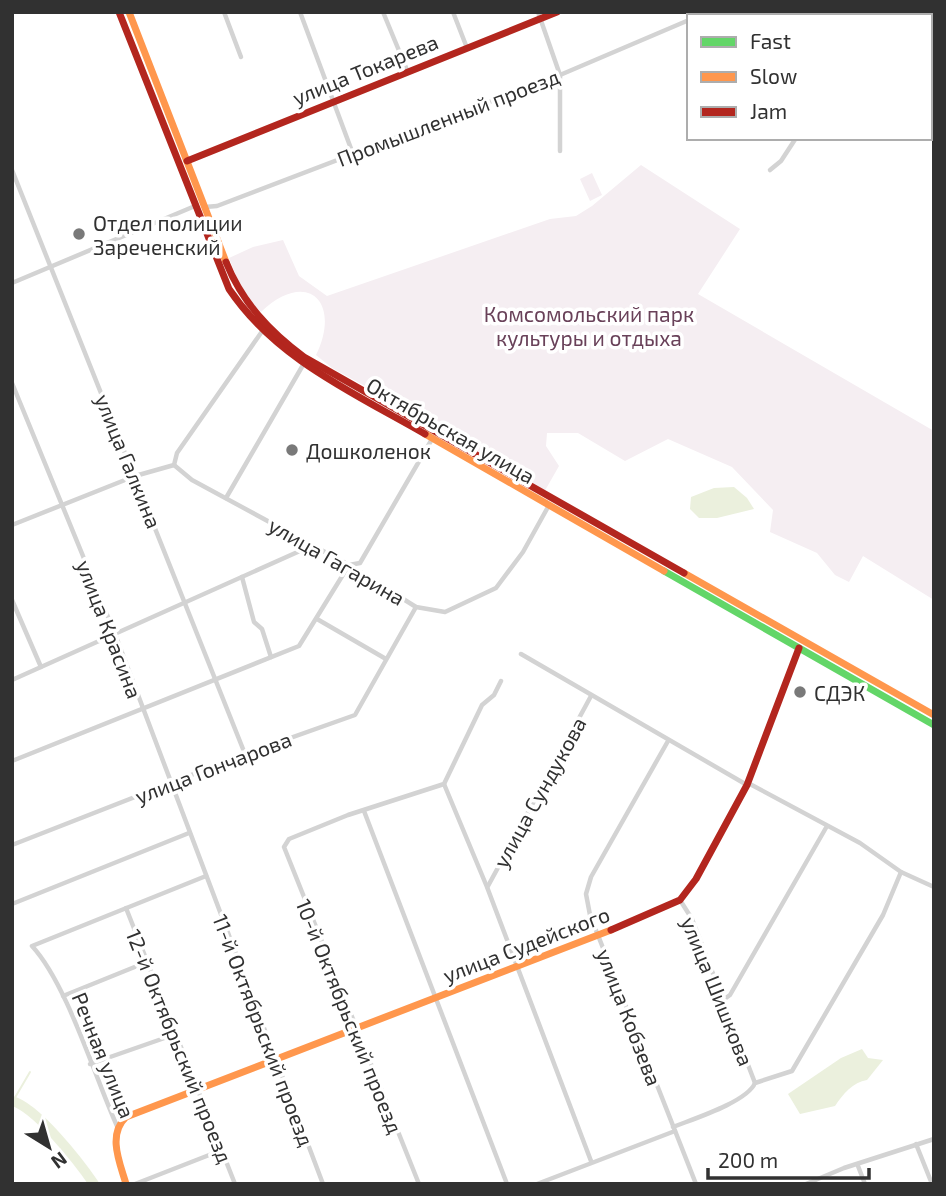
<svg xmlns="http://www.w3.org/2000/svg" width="946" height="1196" viewBox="0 0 946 1196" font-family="'Exo 2',sans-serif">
<rect width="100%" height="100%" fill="#fff"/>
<g fill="#f5eef2">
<path d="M641,165L740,229L698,294L934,431V600L863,556L849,582L835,575L817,553L770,532L773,510L732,467L668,439L625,461L578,433H547L546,446L559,466L543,494L412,412L332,368L316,355C342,302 307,268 261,312L243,293L229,258L253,247L283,240L299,276L327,296L550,219L576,216L592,206Z"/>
<polygon points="592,173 602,195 590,201 580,179"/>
</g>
<g fill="#ebf0dd">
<polygon points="734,487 747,498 754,509 717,518 699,518 690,509 691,497 714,488"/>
<path d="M862,1049L868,1058L883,1060L867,1080C853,1082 843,1094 835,1106L800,1114L788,1094L841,1058Z"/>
</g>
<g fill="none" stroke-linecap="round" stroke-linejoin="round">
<polyline stroke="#ebf0dd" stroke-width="2" points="13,1101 30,1072"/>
<path stroke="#ebf0dd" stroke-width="10" d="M12,1101C36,1107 79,1162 94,1184"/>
<g stroke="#d3d3d3" stroke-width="4.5">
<polyline points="224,12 241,57"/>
<polyline points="300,12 353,154"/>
<polyline points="383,12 407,70"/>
<polyline points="453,12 467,48"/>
<polyline points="538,12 560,75 560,151"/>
<polyline points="699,16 707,12"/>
<polyline points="12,170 245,754"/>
<polyline points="770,170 781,161 796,138"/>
<polyline points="205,207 217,206 560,75 689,20"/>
<polyline points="12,283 195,206"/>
<polyline points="12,383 115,634 323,1184"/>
<polyline points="174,465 192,480 349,565 416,607 445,612 496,588 523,552 548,507"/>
<polyline points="226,498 303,365"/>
<polyline points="12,525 135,476 174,465 177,453 263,330"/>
<polyline points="242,577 254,622 262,629 271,657"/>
<polyline points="12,600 41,667"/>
<polyline points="317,619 386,659"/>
<polyline points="521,654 747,785"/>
<polyline points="12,680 311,546"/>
<polyline points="668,741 591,877 586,894 590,915 696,1184"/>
<polyline points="12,761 299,646 349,565 360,563 432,439"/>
<polyline points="748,783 860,843 901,872 934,887"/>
<polyline points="444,784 487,887 591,1161"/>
<polyline points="364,811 507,1184"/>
<polyline points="12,845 245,754 355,715 416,607"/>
<polyline points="488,886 591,696"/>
<polyline points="680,900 692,919 755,1083"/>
<polyline points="12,904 189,833"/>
<polyline points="126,908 235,1184"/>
<polyline points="63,996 147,962"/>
<polyline points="723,1000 730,995 827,826"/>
<polyline points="90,1064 176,1034"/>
<path d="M117,1126C94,1075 67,984 32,946L206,876"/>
<path d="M673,1127C693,1119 747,1102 755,1083L792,1071L883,915L901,872"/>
<polyline points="916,1144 932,1184"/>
<polyline points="858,1166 865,1184"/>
<polyline points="135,1184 222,1150"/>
<polyline points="419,1184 284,847 289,839 348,815 444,784 482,705 494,695 501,681"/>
<polyline points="537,1184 675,1131"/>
<polyline points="806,1184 844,1168 934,1139"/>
</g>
<polyline stroke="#63d668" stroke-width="7" points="664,571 934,725"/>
<g stroke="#ff974d" stroke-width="7">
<polyline points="129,12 226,262"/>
<polyline points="425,434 664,571"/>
<polyline points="684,573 934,715"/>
<path d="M126,1184C120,1163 107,1135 126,1117L611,930"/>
</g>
<g stroke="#b3261e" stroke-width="7">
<path d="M119,12L229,289C276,359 354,393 425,434"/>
<polyline points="187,161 557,12"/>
<path d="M226,262C242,302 269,331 304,357L684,573"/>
<polyline points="611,930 680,900 696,879 747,785 799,648"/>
</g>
</g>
<g fill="#797979" stroke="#fff" stroke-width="2.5">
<circle cx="79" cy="234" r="7"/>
<circle cx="292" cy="450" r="7"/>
<circle cx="800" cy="692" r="7"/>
</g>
<g text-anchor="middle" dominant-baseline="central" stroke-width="7" stroke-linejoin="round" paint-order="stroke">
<g font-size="21" fill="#313131" stroke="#fff">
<text transform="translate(365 69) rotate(-22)">улица Токарева</text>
<text transform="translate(448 117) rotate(-21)">Промышленный проезд</text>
<text transform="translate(451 430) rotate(30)">Октябрьская улица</text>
<text transform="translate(129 461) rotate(68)">улица Галкина</text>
<text transform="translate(337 561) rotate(30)">улица Гагарина</text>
<text transform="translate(110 629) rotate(69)">улица Красина</text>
<text transform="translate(213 767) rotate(-21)">улица Гончарова</text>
<text transform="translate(539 792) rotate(-61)">улица Сундукова</text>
<text transform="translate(526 944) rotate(-21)">улица Судейского</text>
<text transform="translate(718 991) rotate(68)">улица Шишкова</text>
<text transform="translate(350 1016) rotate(68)">10-й Октябрьский проезд</text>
<text transform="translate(630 1017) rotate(69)">улица Кобзева</text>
<text transform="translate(264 1030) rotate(69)">11-й Октябрьский проезд</text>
<text transform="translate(180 1046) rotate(68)">12-й Октябрьский проезд</text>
<text transform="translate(104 1055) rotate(68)">Речная улица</text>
</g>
<g font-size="21" fill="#313131" stroke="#fff" text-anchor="start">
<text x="93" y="222">Отдел полиции<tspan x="93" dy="24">Зареченский</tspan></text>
<text x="306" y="450">Дошколенок</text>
<text x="814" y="692">СДЭК</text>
</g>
<g font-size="21" fill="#694159" stroke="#fff">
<text x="589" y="313">Комсомольский парк<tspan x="589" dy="24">культуры и отдыха</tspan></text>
</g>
</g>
<rect width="946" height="1196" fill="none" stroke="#313131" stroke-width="28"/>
<rect x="687" y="14" width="245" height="126" fill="#ffffff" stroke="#adadad" stroke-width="2"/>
<rect x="701" y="37" width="35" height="10" fill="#63d668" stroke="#adadad" stroke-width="2"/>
<text x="750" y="49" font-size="21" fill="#313131">Fast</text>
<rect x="701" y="72" width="35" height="10" fill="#ff974d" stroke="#adadad" stroke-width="2"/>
<text x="750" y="84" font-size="21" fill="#313131">Slow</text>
<rect x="701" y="107" width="35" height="10" fill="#b3261e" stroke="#adadad" stroke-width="2"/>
<text x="750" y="119" font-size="21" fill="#313131">Jam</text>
<g transform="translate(49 1147) rotate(143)" stroke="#ffffff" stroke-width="5" paint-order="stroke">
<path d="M0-5L12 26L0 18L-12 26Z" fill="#313131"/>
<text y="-10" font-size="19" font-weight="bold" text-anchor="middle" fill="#313131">N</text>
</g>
<path d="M708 1168v10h161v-10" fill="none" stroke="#313131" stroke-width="3.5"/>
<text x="718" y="1168" font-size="21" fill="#313131" stroke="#ffffff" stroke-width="5" paint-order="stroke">200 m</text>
</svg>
